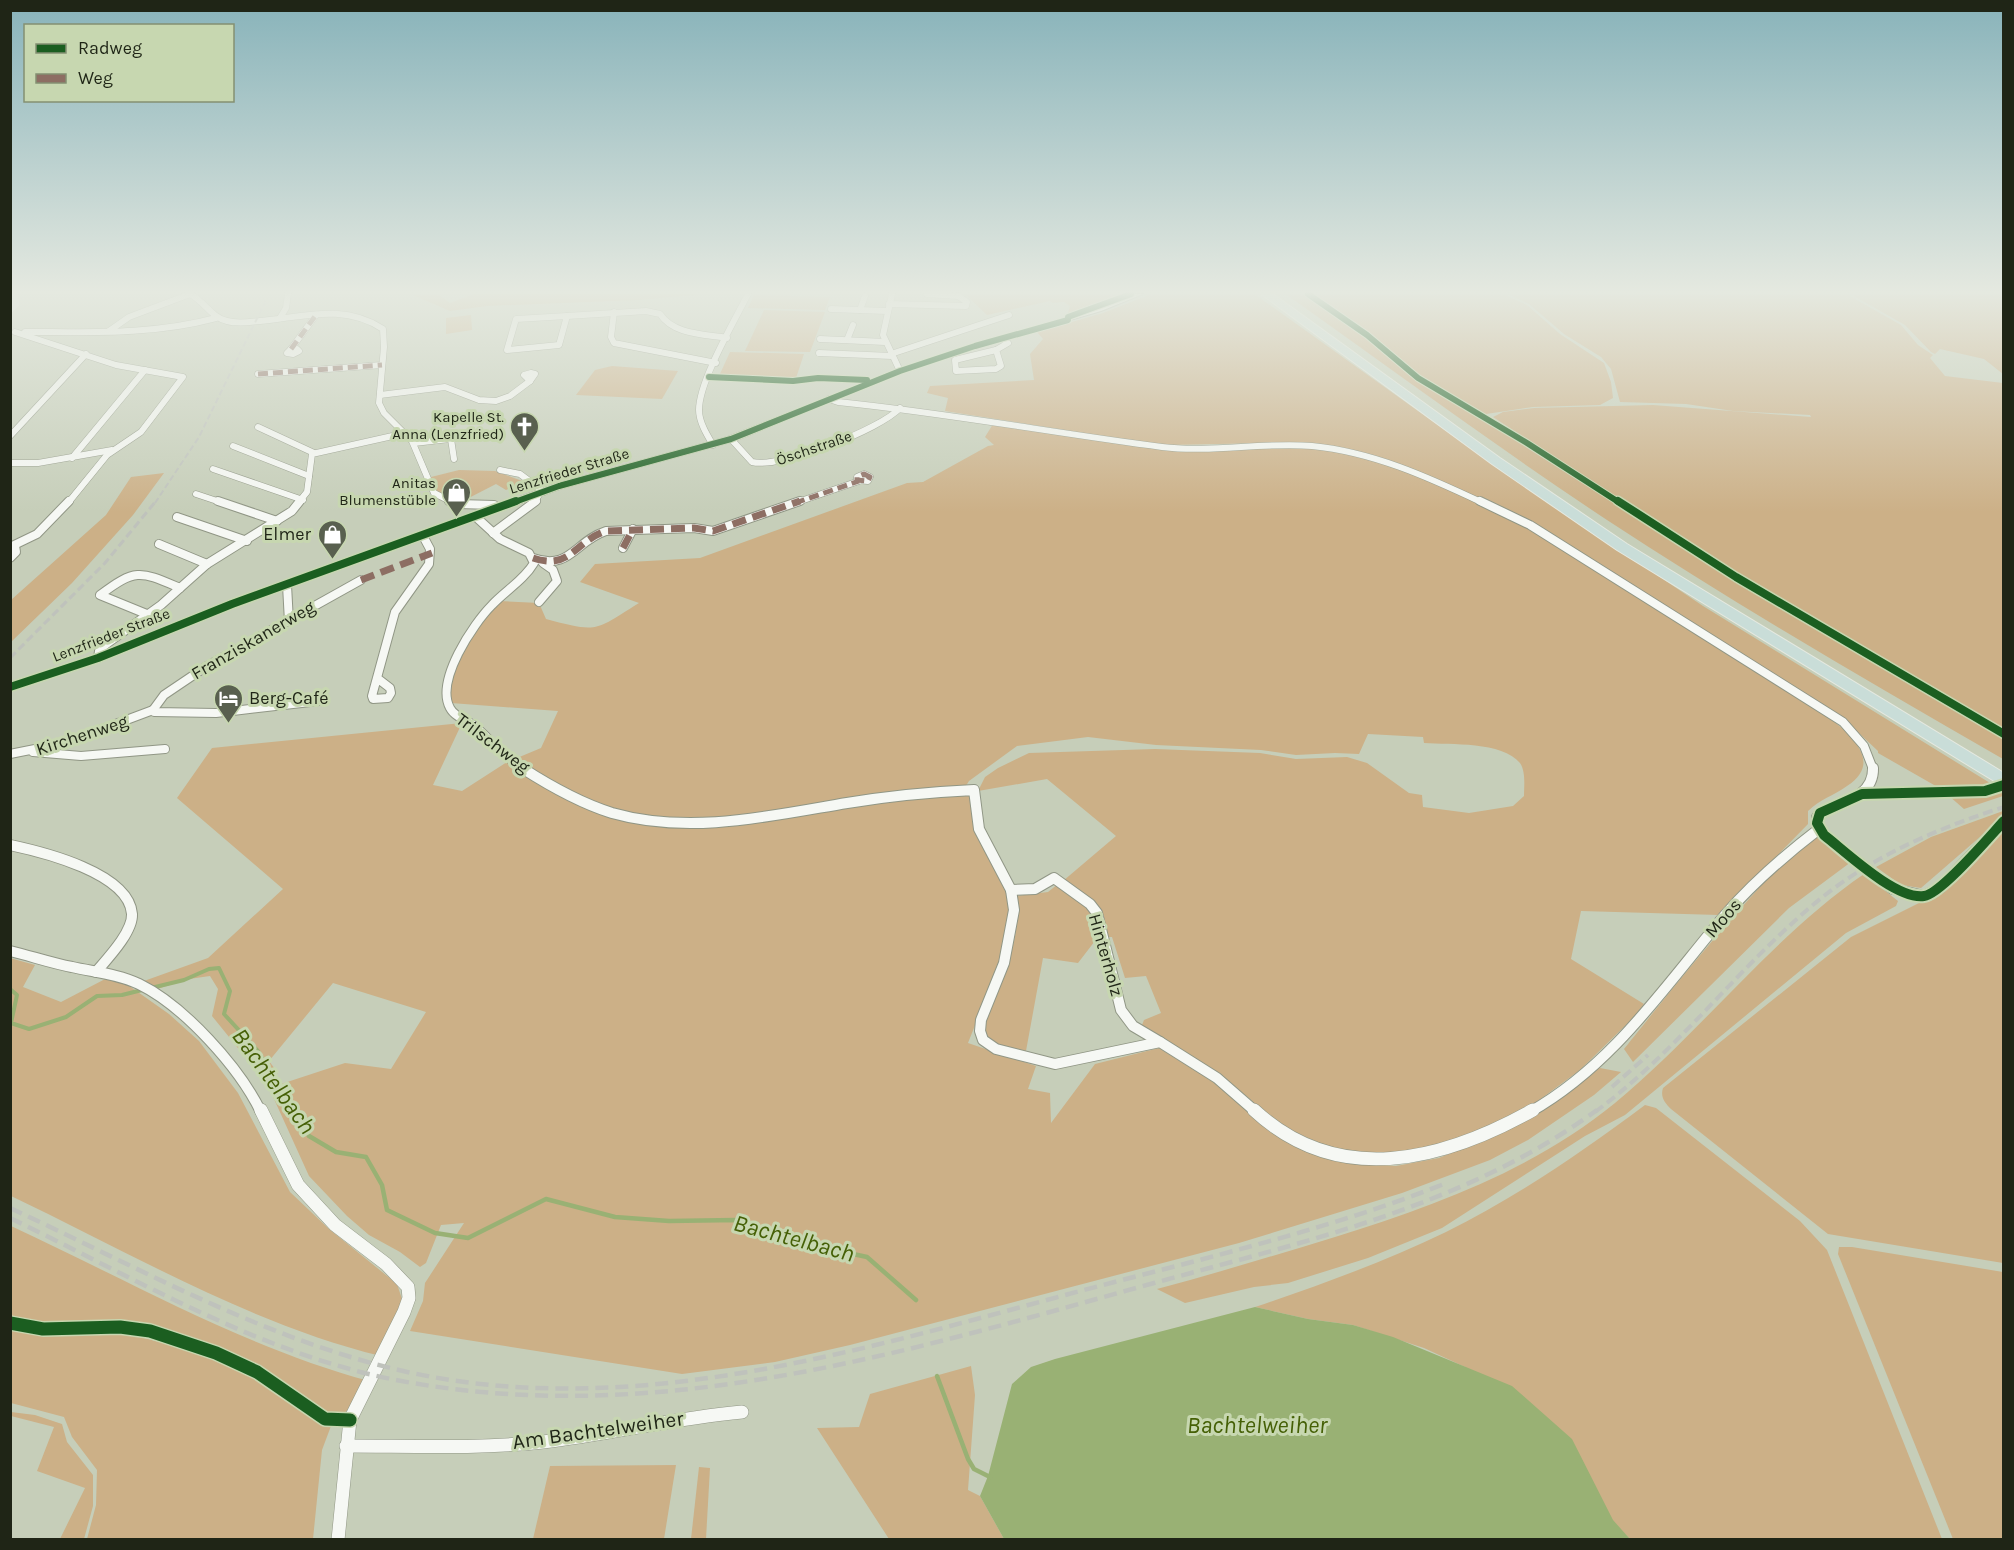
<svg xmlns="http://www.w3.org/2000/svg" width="2014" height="1550" viewBox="0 0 2014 1550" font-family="Karla,sans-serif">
<rect width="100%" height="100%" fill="#c6ceb9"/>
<g fill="#ccb087">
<polygon points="474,294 694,294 694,295 638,300 487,306 450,311 413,295 439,295 450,303"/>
<polygon points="754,295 830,297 825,310 748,308"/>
<polygon points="966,295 1128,295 1067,316 1070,306 1064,302 1053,303 1050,301 987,315"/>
<polygon points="1149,295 1256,295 1492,464 1703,606 2003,791 2003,796 1964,809 1941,789 1878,753 1878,751 1846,721 1531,522 1397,463 1339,447 1270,443 1165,445 1134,441 945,411 948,398 927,393 930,386 1034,380 1030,354 1043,339 1037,332 1103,313"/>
<path d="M1287,295H1304L1364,336L1401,368L1470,408L1466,409L1733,579L2003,738V759C1870,682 1736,605 1607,520C1498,448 1393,370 1287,295Z"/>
<polygon points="1310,295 1505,295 1527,305 1560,334 1604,363 1611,382 1613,398 1600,405 1533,407 1486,414 1406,368 1369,335"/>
<polygon points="1510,295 1848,295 1901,325 1918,345 1933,355 1930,358 1945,376 2003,383 2003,732 1738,576 1493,417 1503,412 1534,408 1653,405 1811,417 1810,415 1733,411 1686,404 1620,402 1611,369 1601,357 1564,334 1529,304"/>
<polygon points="1852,295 2003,295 2003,374 1984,359 1940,349 1935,354 1931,352 1905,325"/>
<polygon points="764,310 825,312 810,352 745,351"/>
<polygon points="471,315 472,330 446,334 446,318"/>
<polygon points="730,352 804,354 796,378 719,376"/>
<polygon points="612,366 678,371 662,399 576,395 595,370"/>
<path d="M993,424L1132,446L1311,448L1365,457L1425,479L1528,527L1809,703C1833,721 1892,757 1847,786C1833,796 1820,799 1808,811V824L1719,915L1581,911L1571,959L1644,1004L1635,1016L1580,1070L1512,1120L1434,1151L1346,1154L1272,1123L1250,1099L1226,1080L1142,1025L1144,1020L1161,1013L1146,976L1125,978L1112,937H1107L1100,912L1063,881L1116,836L1047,779L978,791L985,777L998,768L1029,753L1155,749L1260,753L1296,759L1347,757L1367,763L1409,793L1422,795L1423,807L1469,813L1513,806L1524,796C1524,786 1526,772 1520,763C1502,741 1451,745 1424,743L1423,737L1368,734L1359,754L1335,753L1296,755L1261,750L1156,745L1088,737L1017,746L969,781L962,792L972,795L1007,890L1010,911L1000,962L968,1043L1036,1066L1028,1089L1050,1093L1051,1123L1095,1064L1159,1048L1221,1087L1268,1129L1285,1141L1327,1159L1348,1163L1396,1166L1439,1158L1518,1125L1600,1068L1621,1072L1594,1095L1528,1140L1490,1160L1402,1193L1239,1243L850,1345L775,1362L682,1374L410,1331L423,1301L425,1283L464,1223L441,1225L426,1263L420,1267L400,1252L369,1235L347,1216L309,1176L269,1088L345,1063L391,1069L426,1012L333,983L269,1061L278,1073L264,1080L212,1016L218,989L210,976L189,979L157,989L144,981L208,958L283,889L177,798L212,748L462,723L433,785L462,791L507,762L535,779L638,821L759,815C713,817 661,824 616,810C581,800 547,778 517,758L541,748L558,711L451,703C449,660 472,631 499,601L539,603L546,619C599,633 594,631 639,603L580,582L595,564L700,558L907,483L923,482L988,446L994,445L985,437Z"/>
<polygon points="459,470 495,471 525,482 506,490 496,484 459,503 436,492 431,477"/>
<polygon points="164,473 133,515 72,583 11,642 11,600 106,515 131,477"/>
<polygon points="2003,811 2003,817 1921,888 1901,885 1876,867 1931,837"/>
<path d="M2003,831V1263L1828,1234L1671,1109C1665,1103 1660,1097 1663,1088L1851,937L1943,891Z"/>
<path d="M1818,837L1851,862L1789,908L1633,1062L1624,1049C1649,1018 1791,838 1818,837Z"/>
<path d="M1864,874L1898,901L1896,906L1846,933L1625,1115L1585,1136L1442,1228L1368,1258L1288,1283L1254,1287L1185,1303L1157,1289C1217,1273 1276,1255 1335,1237C1434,1206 1533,1170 1615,1103C1702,1031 1771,938 1864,874Z"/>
<path d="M1058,884C1083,903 1091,905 1098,937L1078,963L1043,958L1026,1051C1009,1048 991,1048 984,1030C995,986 1025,943 1015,896L1048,892Z"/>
<path d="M10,958L35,965L23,987L61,1002L109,977L118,978L169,1014L199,1041L238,1093L290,1192L329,1229L397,1284L403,1302L381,1356C250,1324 131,1253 11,1196Z"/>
<path d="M1645,1105L1656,1108L1800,1221L1827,1250L1942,1539H1630L1465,1367L1424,1348L1353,1325L1308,1319L1255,1307C1320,1285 1384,1262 1446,1232C1517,1197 1582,1152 1645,1105Z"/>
<path d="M11,1226C128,1280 243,1347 369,1381L349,1409L336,1420L287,1391L258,1369L218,1350L177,1336L153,1329L121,1325H46L16,1318L11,1324Z"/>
<polygon points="1839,1247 1852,1247 2003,1272 2003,1539 1953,1539 1838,1254"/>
<polygon points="11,1328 41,1336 117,1331 213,1356 254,1376 282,1397 331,1426 322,1450 313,1539 87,1539 96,1505 97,1470 72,1437 64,1417 11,1403"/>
<polygon points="971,1366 975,1395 968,1490 980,1496 1004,1539 889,1539 817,1428 859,1427 870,1394"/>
<polygon points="11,1412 35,1415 62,1424 67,1442 93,1475 93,1506 84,1539 60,1539 85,1488 37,1471 54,1427 11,1416"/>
<polygon points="676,1465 664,1539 533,1539 550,1466"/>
<polygon points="699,1467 710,1468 706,1539 691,1539"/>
</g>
<polygon fill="#99b174" points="1255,1307 1308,1319 1353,1325 1393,1337 1512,1386 1572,1439 1613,1520 1630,1539 1004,1539 980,1496 988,1476 1012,1384 1031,1367 1055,1359"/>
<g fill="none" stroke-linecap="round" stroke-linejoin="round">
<g stroke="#99b174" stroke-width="4">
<polyline points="151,988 184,980 209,969 219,968 230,991 224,1014 258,1051 294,1112"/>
<polyline points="10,989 17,995 11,1023 29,1029 66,1017 97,996 122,995 142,990"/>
</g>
<g stroke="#99b174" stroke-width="4.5">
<polyline points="293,1110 309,1136 336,1152 366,1157 382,1185 387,1210 435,1233 468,1238 546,1199 615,1217 669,1221 736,1220 802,1243 867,1257 916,1300"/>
<polyline points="937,1376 968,1459 974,1469 990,1477"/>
</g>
<defs>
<g id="minor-far3">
<path d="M190,294C204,301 212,318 227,321C238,324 249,322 260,321C304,317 343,303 383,329L384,347L379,403L384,413L412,441L434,493L454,503"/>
<polyline points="892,294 883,335 900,371"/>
<polyline points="889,304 966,306 967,302 958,296 927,294"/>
<polyline points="831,309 887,311"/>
<polyline points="860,310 865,296"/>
<polyline points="614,312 611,337 614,343 716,363"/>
<polygon points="567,316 559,345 507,350 516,319"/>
<path d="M567,316L646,311L660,314C674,335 704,334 727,338"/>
<polyline points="280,318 286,308 288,294"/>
<polyline points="109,331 129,317 190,294"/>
<polyline points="15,332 116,365 183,377 141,432 107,455 68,503"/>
<path d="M25,332C90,332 153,335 216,318"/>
<polyline points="820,339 885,342"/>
<polyline points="847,340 853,325"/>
<polyline points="291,349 316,315"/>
<polygon points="291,349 297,349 299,351 293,354 287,353"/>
<polygon points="996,350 1001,366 996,369 956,371 955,360"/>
<polyline points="996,350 1008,343 1003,339"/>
<polyline points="819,353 892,356"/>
<polyline points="891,354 1009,315"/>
<polygon points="531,373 535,374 530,381 524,375"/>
<polyline points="258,374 382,365"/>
<polyline points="380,395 445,387 479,400 496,401 510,396 530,381"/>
<path d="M829,399L838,402C947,413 1054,433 1162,447C1211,453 1262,442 1312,446C1373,452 1428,477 1483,503"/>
<polyline points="258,427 314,453"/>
<polyline points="10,436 86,354"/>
<polyline points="451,439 454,459"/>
<path d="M731,439L752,462C780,469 881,429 900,408"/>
<polyline points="414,443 485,435"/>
<path d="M713,445C707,435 699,422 699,410C699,381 734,322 748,294"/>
<polyline points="233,446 309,476"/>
<polyline points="72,458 145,370"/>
<polyline points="10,463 38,463 112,450"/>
<polyline points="213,469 303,500"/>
<polyline points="500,470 520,474 544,492"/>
<polygon points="864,474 870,477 868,481 857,480 857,477"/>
<polyline points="196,494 223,503"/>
<polyline points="298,503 307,492 312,454 406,433"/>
<polyline points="534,503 540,493"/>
<polyline points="795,503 859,481"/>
</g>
<g id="minor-far2">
<polyline points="218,501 277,521"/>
<polyline points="449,501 458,504 494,505"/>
<polyline points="1480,501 1530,525 1843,722 1864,746 1873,769"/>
<polyline points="177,517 247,541"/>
<path d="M476,517L500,539L529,553L534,563C524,580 505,591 492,605C473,624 435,681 450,708C454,716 465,720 472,724C482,731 490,741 499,750C507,757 515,763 524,769"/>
<polyline points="493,533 536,501"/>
<polyline points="159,544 207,564"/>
<polyline points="10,547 37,534 69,501"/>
<polyline points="623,548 633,529"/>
<polyline points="10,558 16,552 15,546"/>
<path d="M533,558C570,571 575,541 606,531L694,528L713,531L800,501"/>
<polyline points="287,585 289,622"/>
<polyline points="539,602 557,581 553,570 543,563"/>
<path d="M149,615L100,595C136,568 140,571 180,588"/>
<polyline points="98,658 99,651 105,645 161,605 207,564 292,511 300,501"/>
<polyline points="377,678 390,688 391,693 388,698 373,699 372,696 395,612 429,564 430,549 423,536"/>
<polyline points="153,710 164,695 207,666 361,580"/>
<polyline points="153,710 154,712 216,713 319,701"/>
<polyline points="33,752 81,756 165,749"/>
<polyline points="10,754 65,743 153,710"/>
</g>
<g id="minor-far1">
<path d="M522,768C550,786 580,803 612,813C689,835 770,816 847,803C889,796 931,792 974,790L979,829L1011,890L1014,910L1004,963L981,1020L980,1031L983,1040L996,1049L1055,1064L1160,1042L1217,1078L1256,1112"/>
<path d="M1829,840L1819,829L1817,817L1820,813C1841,803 1874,797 1873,768"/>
<path d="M10,845C43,852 129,873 132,914C133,932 107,959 96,972"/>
<polyline points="1893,889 1924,896 1940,888 2004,821"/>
<polyline points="1011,890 1035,889 1054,878 1090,904 1097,913 1121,1010 1133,1026 1160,1042"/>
<path d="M10,951C31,956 51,963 72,967C94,972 118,974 139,984C184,1006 239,1067 261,1112"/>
<path d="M1530,1112C1613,1065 1665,986 1725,915C1753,883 1785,855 1819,829"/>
</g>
<g id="minor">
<polyline points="261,1110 298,1185 335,1225 386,1264 408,1287 409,1298 404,1312 350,1420 338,1540"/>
<path d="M1254,1110C1338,1188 1442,1161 1533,1110"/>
<path d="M346,1446C411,1446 478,1449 543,1442C610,1434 675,1418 742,1412"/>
</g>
<polygon id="tertiary" points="1133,294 1143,294 1101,311 977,347 902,372 734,441 562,488 235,606 101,660 10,690 10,683 95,656 229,602 556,484 728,437 898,370 973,345 1097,309"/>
<polygon id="primary" points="10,294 17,294 19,305 10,314"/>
<polygon id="motorway" points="1261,294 1273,294 1500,458 1627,544 2004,773 2004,787 1617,550 1492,464"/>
</defs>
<use href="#minor-far3" stroke="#909685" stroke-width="7"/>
<use href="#minor-far2" stroke="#909685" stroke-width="10"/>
<use href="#minor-far1" stroke="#909685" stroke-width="12"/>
<use href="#minor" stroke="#909685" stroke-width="14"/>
<use href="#tertiary" stroke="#909685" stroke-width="2"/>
<use href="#primary" stroke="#e5e9e0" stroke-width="1"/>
<use href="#motorway" stroke="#e5e9e0" stroke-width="2"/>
<use href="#minor-far3" stroke="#f6f8f4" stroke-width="6"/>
<use href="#minor-far2" stroke="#f6f8f4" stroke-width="8"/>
<use href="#minor-far1" stroke="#f6f8f4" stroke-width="10"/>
<use href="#minor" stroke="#f6f8f4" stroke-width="13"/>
<use href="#tertiary" fill="#f6f8f4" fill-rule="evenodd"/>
<use href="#primary" fill="#dbe8e4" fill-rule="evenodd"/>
<use href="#motorway" fill="#c9ddd8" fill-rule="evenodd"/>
<polyline stroke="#bfc2bc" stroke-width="2" stroke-dasharray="6 3" stroke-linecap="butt" points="155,503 199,437 269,294"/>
<polyline stroke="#bfc2bc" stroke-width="3" stroke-dasharray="8 4" stroke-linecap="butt" points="10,658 105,563 156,501"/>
<g stroke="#bfc2bc" stroke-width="4" stroke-dasharray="10 5" stroke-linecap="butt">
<polyline points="1612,1087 1648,1055"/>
<path d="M1595,1112C1674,1054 1733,974 1807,910C1864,860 1932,830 2004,807"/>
</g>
<g stroke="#bfc2bc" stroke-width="4.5" stroke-dasharray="13 7" stroke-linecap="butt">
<path d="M10,1208C142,1269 269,1342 412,1373C639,1421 866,1348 1084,1290C1205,1258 1327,1230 1444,1184"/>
<path d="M10,1218C133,1277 261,1354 396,1380C657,1430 905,1352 1154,1283C1307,1241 1467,1205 1597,1110"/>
</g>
<defs>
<polyline id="minor-bridge" points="1829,840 1893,889"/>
</defs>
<use href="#minor-bridge" stroke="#909685" stroke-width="12" stroke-linecap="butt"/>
<use href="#minor-bridge" stroke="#f6f8f4" stroke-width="10"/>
<g stroke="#8d6e63" stroke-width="5" stroke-dasharray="10 5" stroke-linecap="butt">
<polyline points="291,349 316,315"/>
<polyline points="258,374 382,365"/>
<polygon points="864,474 870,477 868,481 857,480 857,477"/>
<polyline points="795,503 859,481"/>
</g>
<g stroke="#8d6e63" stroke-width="7" stroke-dasharray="14 7" stroke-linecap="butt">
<polyline points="623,548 633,529"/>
<path d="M533,558C570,571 575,541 606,531L694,528L713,531L800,501"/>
<polyline points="361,580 432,553"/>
</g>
<defs>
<g id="cycleway-far3">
<polyline points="1308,294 1367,335 1418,378 1527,443 1620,503"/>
<polyline points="709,377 793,381 818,378 867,380"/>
<polyline points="512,503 559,486 731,439 900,371 975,346 1068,320 1068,317 1131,294"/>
</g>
<g id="cycleway-far2">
<polyline points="1618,501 1736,577 2004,734"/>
<polyline points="10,687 98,658 232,604 516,501"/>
</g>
<path id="cycleway-far1" d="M2004,785L1985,791L1862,794L1820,813L1817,823L1824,835C1846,852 1896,900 1924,896C1941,894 1990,836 2004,821"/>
<polyline id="cycleway" points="10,1323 43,1329 120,1327 150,1331 216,1353 257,1372 325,1419 350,1420"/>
</defs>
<use href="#cycleway-far3" stroke="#c7d7b0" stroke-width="8"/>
<use href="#cycleway-far2" stroke="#c7d7b0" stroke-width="11"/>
<use href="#cycleway-far1" stroke="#c7d7b0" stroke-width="14"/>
<use href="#cycleway" stroke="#c7d7b0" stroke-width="16"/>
<use href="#cycleway-far3" stroke="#1b5e20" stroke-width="6"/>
<use href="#cycleway-far2" stroke="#1b5e20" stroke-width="8"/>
<use href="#cycleway-far1" stroke="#1b5e20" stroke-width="10"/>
<use href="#cycleway" stroke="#1b5e20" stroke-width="13"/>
</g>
<linearGradient id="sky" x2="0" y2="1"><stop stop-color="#88b3ba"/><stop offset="0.57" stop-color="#e5e9e0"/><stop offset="1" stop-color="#e5e9e0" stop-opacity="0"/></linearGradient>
<rect width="2014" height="512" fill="url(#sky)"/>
<defs>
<symbol id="church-pin" viewBox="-11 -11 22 30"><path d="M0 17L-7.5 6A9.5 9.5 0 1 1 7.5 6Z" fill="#59604f" stroke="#c7d7b0"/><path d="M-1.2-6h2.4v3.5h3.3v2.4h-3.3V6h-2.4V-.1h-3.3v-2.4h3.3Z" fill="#fff"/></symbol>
<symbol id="shop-pin" viewBox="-11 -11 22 30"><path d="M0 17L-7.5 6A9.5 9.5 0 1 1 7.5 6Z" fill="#59604f" stroke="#c7d7b0"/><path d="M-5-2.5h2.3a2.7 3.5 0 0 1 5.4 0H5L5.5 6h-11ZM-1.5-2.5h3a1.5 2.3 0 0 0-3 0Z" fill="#fff"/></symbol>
<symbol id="hotel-pin" viewBox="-11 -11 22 30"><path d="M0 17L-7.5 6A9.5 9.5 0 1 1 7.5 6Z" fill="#59604f" stroke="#c7d7b0"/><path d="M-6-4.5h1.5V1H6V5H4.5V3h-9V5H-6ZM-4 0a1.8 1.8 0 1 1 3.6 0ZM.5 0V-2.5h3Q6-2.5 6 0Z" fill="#fff"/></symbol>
</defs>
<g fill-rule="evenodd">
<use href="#church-pin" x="508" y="410" width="33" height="45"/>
<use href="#shop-pin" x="440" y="476" width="33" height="45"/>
<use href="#shop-pin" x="316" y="518" width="33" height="45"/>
<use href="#hotel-pin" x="212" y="682" width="33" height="45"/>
</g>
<g text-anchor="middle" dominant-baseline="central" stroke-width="6" stroke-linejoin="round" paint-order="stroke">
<g font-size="15" fill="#1f2516" stroke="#c7d7b0" text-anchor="end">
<text x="504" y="417">Kapelle St.<tspan x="504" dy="17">Anna (Lenzfried)</tspan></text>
<text x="436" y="483">Anitas<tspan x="436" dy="17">Blumenstüble</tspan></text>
</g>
<g font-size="15" fill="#1f2516" stroke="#c7d7b0">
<text transform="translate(814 448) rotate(-19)">Öschstraße</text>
<text transform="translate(569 471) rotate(-17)">Lenzfrieder Straße</text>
<text transform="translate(111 635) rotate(-21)">Lenzfrieder Straße</text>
</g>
<g font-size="18" fill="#1f2516" stroke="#c7d7b0" text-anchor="end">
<text x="311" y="534">Elmer</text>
<text x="249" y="698" text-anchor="start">Berg-Café</text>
</g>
<g font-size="18" fill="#1f2516" stroke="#c7d7b0">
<text transform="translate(253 640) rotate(-30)">Franziskanerweg</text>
<text transform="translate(82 735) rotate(-18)">Kirchenweg</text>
<text transform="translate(493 743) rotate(37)">Trilschweg</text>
<text transform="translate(1723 918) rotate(-49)">Moos</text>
<text transform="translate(1106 955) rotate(74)">Hinterholz</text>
</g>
<g font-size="21" fill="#1f2516" stroke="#c7d7b0">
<text transform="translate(598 1430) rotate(-8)">Am Bachtelweiher</text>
</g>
<g font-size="24" font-style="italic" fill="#456006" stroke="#c7d7b0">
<text transform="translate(274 1081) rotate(54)">Bachtelbach</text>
<text transform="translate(794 1238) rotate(15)">Bachtelbach</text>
<text x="1257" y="1425">Bachtelweiher</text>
</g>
</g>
<rect width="2014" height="1550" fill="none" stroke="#1f2516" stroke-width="24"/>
<rect x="24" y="24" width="210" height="78" fill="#c7d7b0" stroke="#849072" stroke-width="1.5"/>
<rect x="36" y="44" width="30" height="9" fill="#1b5e20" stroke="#849072" stroke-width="1.5"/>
<text x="78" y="54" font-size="18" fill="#1f2516">Radweg</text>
<rect x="36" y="74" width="30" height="9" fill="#8d6e63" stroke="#849072" stroke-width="1.5"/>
<text x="78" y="84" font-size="18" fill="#1f2516">Weg</text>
</svg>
